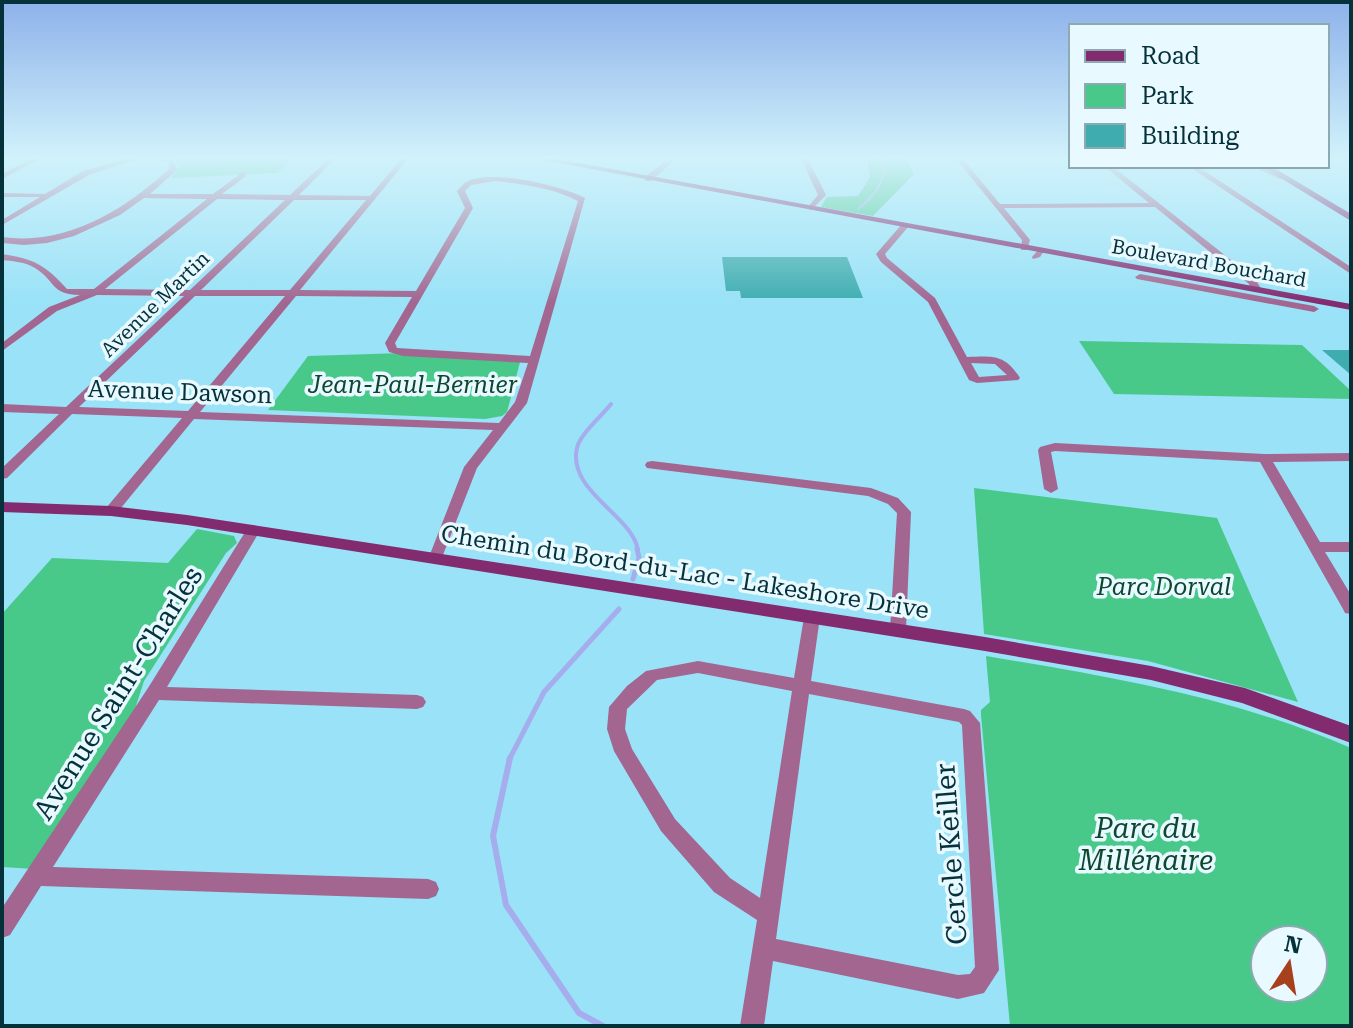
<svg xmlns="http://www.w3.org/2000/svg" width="1353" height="1028" viewBox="0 0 1353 1028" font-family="'Roboto Serif',serif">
<rect width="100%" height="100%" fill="#99e2f7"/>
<g fill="#48c98a" fill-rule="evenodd">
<polygon points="174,159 292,159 278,173 171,178 180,166"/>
<polygon points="867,159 906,159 914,174 873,216 821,207 827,197 858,196 870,177"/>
<polygon points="1079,341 1302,345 1351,391 1351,399 1114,394"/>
<polygon points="403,353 520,362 507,412 502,416 485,419 268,410 308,356"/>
<polygon points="974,488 1217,518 1298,702 1148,661 984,634"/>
<polygon points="197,529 234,536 237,543 226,553 144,681 133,715 34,869 2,867 2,614 52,558 168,563"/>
<path d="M986,656C1111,677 1234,697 1351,748V1026H1010L981,715V710L990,702ZM1265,940H1313V988H1265Z"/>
</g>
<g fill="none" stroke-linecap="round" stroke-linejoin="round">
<path stroke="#a5aded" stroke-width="2" d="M858,209C875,195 885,182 885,159"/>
<path stroke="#a5aded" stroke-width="4" d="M611,404C602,416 580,434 577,448C567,491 632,515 638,550"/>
<g stroke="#a5aded" stroke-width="5">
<polyline points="633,579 639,558 637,548"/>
<polyline points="509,760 544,692 619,609"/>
</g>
<polyline stroke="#a5aded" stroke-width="6" points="510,758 493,836 506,905 579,1013 603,1026"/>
</g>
<g fill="#3fadb0">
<polygon points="722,257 847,257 863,298 741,298 740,291 726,291"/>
<polygon points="1322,350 1351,350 1351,375"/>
</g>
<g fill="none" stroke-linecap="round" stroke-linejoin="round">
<g fill="#a26690" fill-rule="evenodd">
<polygon points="31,159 40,159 2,179 2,174"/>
<polygon points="125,159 137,159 89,175 2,225 2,220 40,197 2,197 2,193 45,194 83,171"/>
<path d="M160,159L174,161L177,170L150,194H213L243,172L246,176L222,194L290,195L328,159H335L299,195L370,196L401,159H408L300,290L416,291L465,208L457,191C459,189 464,183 466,182C490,168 562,186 585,198L527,403L477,468L441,560L436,562L429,557L464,467L493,430L194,419L116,514L111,515L104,511L106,508L182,418L72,414L7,478L2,479V468L59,414L2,412V404L66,407L184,296L97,295L57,311L2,351V343L49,307L80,295C51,295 56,281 35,268C25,262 13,261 2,260V254C35,259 45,265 67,289H94L207,199L144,198L120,215L74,236L47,243L24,245L2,243V237C66,246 123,211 169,169V163ZM495,181C522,184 554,188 578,201L530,356L397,348L395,343L473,208L465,191L471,185ZM217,199L285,200L190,290L105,289ZM294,200H366L290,290H201ZM195,296H285L188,411L79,407ZM296,296L412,297L385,343L389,352L403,356L528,363L515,402L499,423L200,412Z"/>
<polygon points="668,159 676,159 651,181 645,181 645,177"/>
<polygon points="801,159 808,159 826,195 811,210 807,208 818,195"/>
<polygon points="956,159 963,159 1000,204 1149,203 1104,166 1112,166 1255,279 1262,290 1254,292 1248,283 1155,207 1004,208 1030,240 1027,250 1021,250 1022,240"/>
<polygon points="1341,159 1350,159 1351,165"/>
<polygon points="1188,166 1197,166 1351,267 1351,274"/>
<polygon points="1251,166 1261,166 1287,177 1280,179"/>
<path d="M902,224L909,226L885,254L887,258L935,298L967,357C993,356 1005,354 1020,378L1018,380L977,383L969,380L928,302L881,262L876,254ZM971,363L995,364L1007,375L979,377Z"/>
<polygon points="1040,248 1044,251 1040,257 1033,259 1032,257"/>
<polygon points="1140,274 1314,306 1319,309 1314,312 1137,279 1135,277"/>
<polygon points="1055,443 1264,454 1351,453 1351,461 1273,462 1320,542 1351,542 1351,552 1325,552 1351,595 1351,614 1345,613 1343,609 1260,462 1055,451 1051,452 1058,489 1051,493 1044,489 1038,450 1040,447"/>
<polygon points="652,461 871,488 898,498 911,512 906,630 904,634 892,634 890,630 897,513 888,504 868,496 647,468 645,465 647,462"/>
<polygon points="254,525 261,529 167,687 417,695 423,697 426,702 423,707 417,709 159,700 53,867 428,879 436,882 439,889 436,896 428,899 41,886 10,935 2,938 2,908 148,688 247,529"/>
<path d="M812,611L818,613L820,617L811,681L964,709L970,711L980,723L999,970L984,993L958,999L773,961L764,1026H740L757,920L714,892L661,831L614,751L607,729L609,707L627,686L646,671L698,661L794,678L804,617L806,613ZM698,673L792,691L760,898L730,878L675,819L632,749L625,729L627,709L657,680ZM809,694L959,722L962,725L975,967L970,974L958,975L776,939Z"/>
</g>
<g fill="#832b6f" fill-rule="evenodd">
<polygon points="538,159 557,159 1351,304 1351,310"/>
<polygon points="1261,166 1271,166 1351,214 1351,221"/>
<polygon points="2,502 111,506 187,515 985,637 1151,666 1245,688 1351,726 1351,743 1242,703 1151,680 985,651 187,525 111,516 2,512"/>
</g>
</g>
<linearGradient id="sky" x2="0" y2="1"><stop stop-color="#8db1ea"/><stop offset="0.52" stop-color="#d1f2fb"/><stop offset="1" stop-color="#d1f2fb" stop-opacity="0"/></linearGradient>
<rect width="1353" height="303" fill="url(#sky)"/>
<g text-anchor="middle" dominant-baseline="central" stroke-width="7" stroke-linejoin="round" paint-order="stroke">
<g font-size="20" fill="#05313b" stroke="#e8f9ff">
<text transform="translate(1209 263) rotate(10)">Boulevard Bouchard</text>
<text transform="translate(155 304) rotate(-44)">Avenue Martin</text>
</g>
<g font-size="24" font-style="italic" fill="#0e472d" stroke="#e8f9ff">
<text x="413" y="385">Jean-Paul-Bernier</text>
<text x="1164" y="587">Parc Dorval</text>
</g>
<g font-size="24" fill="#05313b" stroke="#e8f9ff">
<text transform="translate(180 392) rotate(2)">Avenue Dawson</text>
<text transform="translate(685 572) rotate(9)">Chemin du Bord-du-Lac - Lakeshore Drive</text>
</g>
<g font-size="28" fill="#05313b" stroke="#e8f9ff">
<text transform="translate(118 693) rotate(-58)">Avenue Saint-Charles</text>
<text transform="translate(951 854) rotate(-94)">Cercle Keiller</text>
</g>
<g font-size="28" font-style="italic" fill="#0e472d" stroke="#e8f9ff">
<text x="1146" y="828">Parc du<tspan x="1146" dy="32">Millénaire</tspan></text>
</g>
</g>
<rect width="1353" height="1028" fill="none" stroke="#05313b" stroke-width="8"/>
<rect x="1069" y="24" width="260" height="144" fill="#e8f9ff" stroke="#8da9b1" stroke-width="2"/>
<rect x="1085" y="50" width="40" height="12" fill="#832b6f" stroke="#8da9b1" stroke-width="2"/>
<text x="1141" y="64" font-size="24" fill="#05313b">Road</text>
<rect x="1085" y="84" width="40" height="24" fill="#48c98a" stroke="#8da9b1" stroke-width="2"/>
<text x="1141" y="104" font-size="24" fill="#05313b">Park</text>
<rect x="1085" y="124" width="40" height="24" fill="#3fadb0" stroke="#8da9b1" stroke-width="2"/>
<text x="1141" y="144" font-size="24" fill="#05313b">Building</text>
<g transform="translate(1289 964) rotate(12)"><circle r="38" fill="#e8f9ff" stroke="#8da9b1" stroke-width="2"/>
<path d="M0-6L14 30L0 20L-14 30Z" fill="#a7401c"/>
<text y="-12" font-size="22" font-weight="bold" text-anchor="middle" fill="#05313b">N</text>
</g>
</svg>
